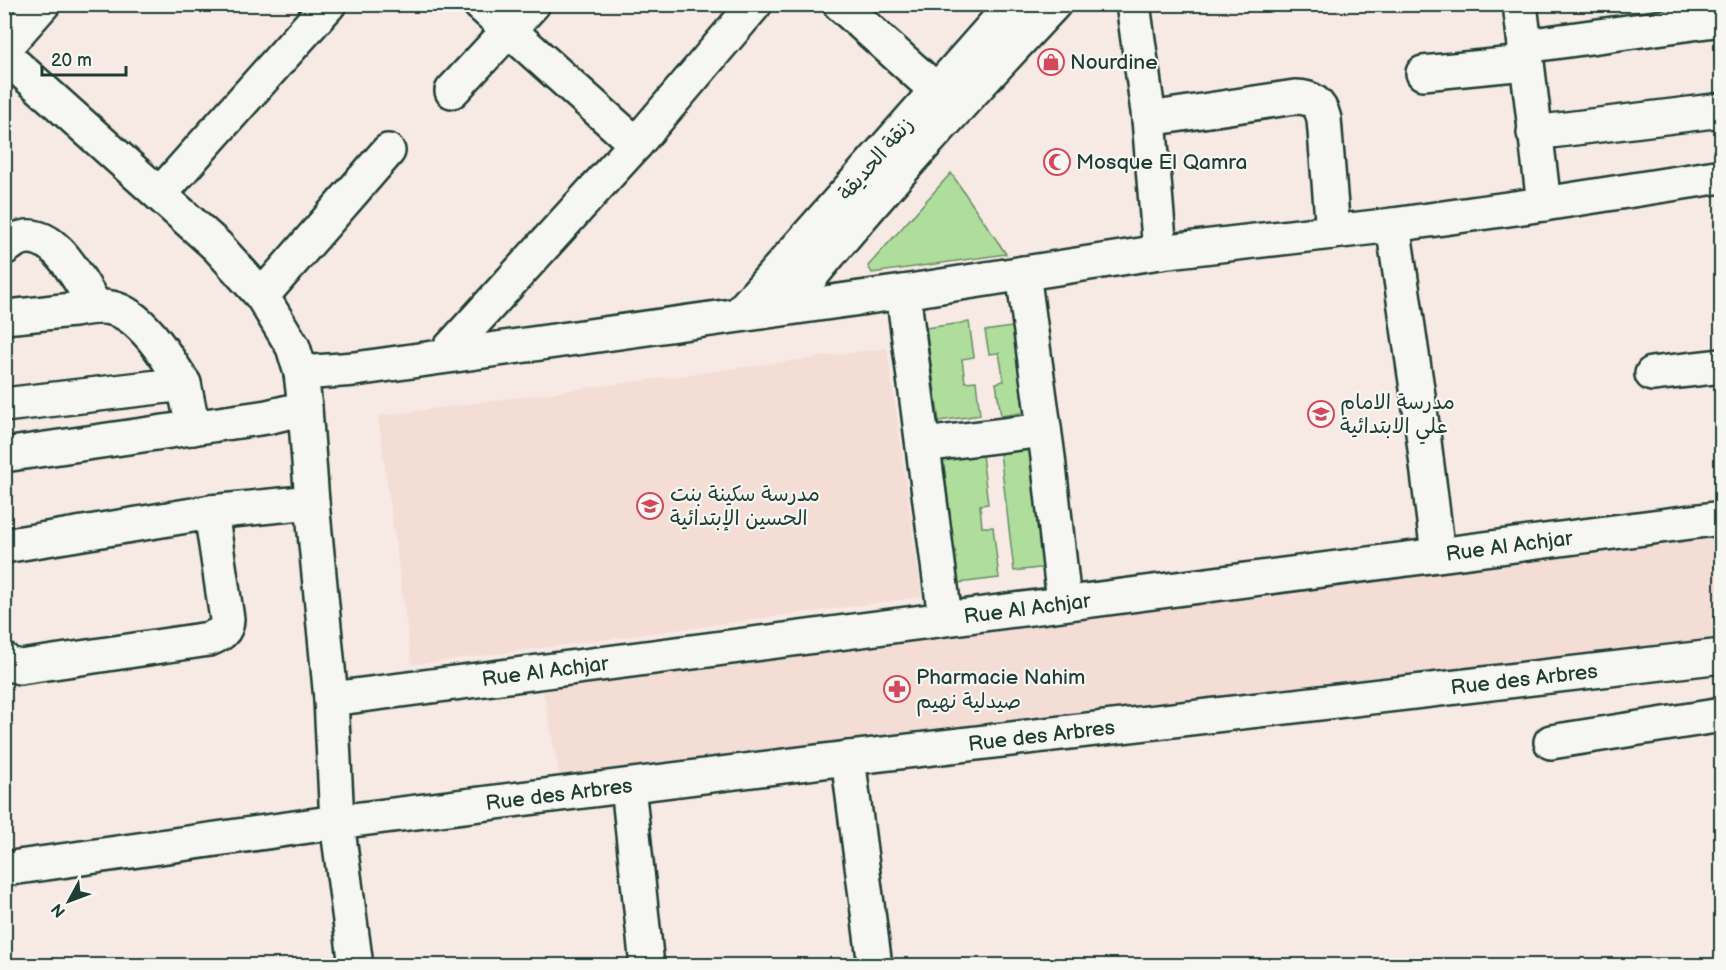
<svg xmlns="http://www.w3.org/2000/svg" width="1726" height="970" viewBox="0 0 1726 970" font-family="'Balsamiq Sans','Playpen Sans Arabic',sans-serif">
<rect width="100%" height="100%" fill="#f7e9e3"/>
<filter id="ink" filterUnits="userSpaceOnUse"><feTurbulence type="fractalNoise" baseFrequency=".0167" numOctaves="2"/><feDisplacementMap in="SourceGraphic" scale="12" xChannelSelector="R" yChannelSelector="G"/><feConvolveMatrix kernelMatrix="1 2 1 2 8 2 1 2 1" color-interpolation-filters="sRGB"/></filter>
<g filter="url(#ink)">
<g fill="#f4ddd5">
<polygon points="887,348 922,597 412,665 378,416"/>
<polygon points="1721,521 1721,650 561,783 541,678"/>
</g>
<g fill="#afdd9b" stroke="#678d68" stroke-width="1.5">
<polygon points="951,173 1006,254 872,273 868,266"/>
<polygon points="969,322 974,357 962,359 965,382 976,381 980,415 939,421 926,328"/>
<polygon points="1018,326 1033,411 1001,416 996,383 1004,381 999,353 989,354 985,331"/>
<polygon points="1032,440 1047,567 1014,571 999,444"/>
<polygon points="981,446 988,504 980,505 982,527 993,527 999,578 958,583 942,450"/>
</g>
<g fill="none" stroke-linecap="round" stroke-linejoin="round">
<defs>
<g id="minor">
<polyline points="480,4 636,144"/>
<polyline points="840,4 936,90"/>
<polyline points="1133,4 1149,119 1160,252"/>
<polyline points="1520,4 1544,204"/>
<polyline points="1525,46 1722,19"/>
<polyline points="4,48 43,4"/>
<polyline points="4,55 217,246 262,296 293,347 301,373 305,408 312,502 331,699 337,822 356,966"/>
<polyline points="1423,73 1525,63"/>
<polyline points="452,91 533,4"/>
<path d="M1149,119L1295,97C1311,97 1320,102 1324,119L1333,232"/>
<polyline points="1534,133 1722,110"/>
<polyline points="160,194 329,4"/>
<polyline points="1393,225 1420,409 1438,554"/>
<path d="M4,248C8,246 12,242 16,240C54,223 80,283 96,307"/>
<polyline points="1023,273 1048,457 1064,602"/>
<polyline points="903,292 945,618"/>
<polyline points="262,296 388,151"/>
<path d="M786,307C870,202 962,102 1054,4"/>
<polyline points="739,314 1013,4"/>
<path d="M4,317C28,315 51,312 74,310C86,308 99,305 111,308C142,314 168,359 184,384"/>
<polyline points="443,356 636,144 755,4"/>
<polyline points="301,373 355,369 903,292 1160,252 1393,225 1544,204 1722,176"/>
<polyline points="1652,374 1722,366"/>
<polyline points="4,405 184,384 193,428"/>
<polyline points="923,445 1044,430"/>
<polyline points="4,455 267,417 305,408"/>
<polyline points="4,546 211,512 312,502"/>
<path d="M4,660L9,664L20,667L209,639C219,635 227,632 227,619L211,512"/>
<path id="s1" d="M331,699L1722,518"/>
<polyline points="1551,742 1722,715"/>
<polyline points="848,758 875,966"/>
<polyline points="628,786 647,966"/>
<path id="s2" d="M4,869L337,822L848,758L1722,656"/>
</g>
</defs>
<use href="#minor" stroke="#1f3d34" stroke-width="38"/>
<use href="#minor" stroke="#f6f6f2" stroke-width="33"/>
</g>
</g>
<defs>
<symbol id="shop-ring" viewBox="-11 -11 22 22"><circle r="9.5" fill="#f6f6f2" stroke="#d1495b" stroke-width="1.5"/><path d="M-5-2.5h2.3a2.7 3.5 0 0 1 5.4 0H5L5.5 6h-11ZM-1.5-2.5h3a1.5 2.3 0 0 0-3 0Z" fill="#d1495b"/></symbol>
<symbol id="mosque-ring" viewBox="-11 -11 22 22"><circle r="9.5" fill="#f6f6f2" stroke="#d1495b" stroke-width="1.5"/><path d="M3.5-4.9A6 6 0 1 0 3.5 4.9A5 5 0 1 1 3.5-4.9Z" fill="#d1495b"/></symbol>
<symbol id="school-ring" viewBox="-11 -11 22 22"><circle r="9.5" fill="#f6f6f2" stroke="#d1495b" stroke-width="1.5"/><path d="M0-5L7-2L0 1L-7-2ZM-4 1L0 2.5L4 1V4Q0 6-4 4Z" fill="#d1495b"/></symbol>
<symbol id="pharmacy-ring" viewBox="-11 -11 22 22"><circle r="9.5" fill="#f6f6f2" stroke="#d1495b" stroke-width="1.5"/><path d="M-2-6h4v4h4v4h-4v4h-4v-4h-4v-4h4Z" fill="#d1495b"/></symbol>
</defs>
<g fill-rule="evenodd">
<use href="#shop-ring" x="1036" y="47" width="30" height="30"/>
<use href="#mosque-ring" x="1042" y="147" width="30" height="30"/>
<use href="#school-ring" x="1306" y="399" width="30" height="30"/>
<use href="#school-ring" x="635" y="491" width="30" height="30"/>
<use href="#pharmacy-ring" x="882" y="674" width="30" height="30"/>
</g>
<g text-anchor="middle" dominant-baseline="central" stroke-width="4.5" stroke-linejoin="round" paint-order="stroke">
<g font-size="21" fill="#1f3d34" stroke="#f6f6f2" text-anchor="start">
<text x="1070" y="62">Nourdine</text>
<text x="1076" y="162">Mosque El Qamra</text>
<text x="1340" y="402">مدرسة الامام<tspan x="1340" dy="24">علي الابتدائية</tspan></text>
<text x="670" y="494">مدرسة سكينة بنت<tspan x="670" dy="24">الحسين الإبتدائية</tspan></text>
<text x="916" y="677">Pharmacie Nahim<tspan x="916" dy="24">صيدلية نهيم</tspan></text>
</g>
<g font-size="21" fill="#1f3d34" stroke="#f6f6f2">
<text transform="translate(876 159) rotate(-49)">زنقة الحديقة</text>
<text stroke="none"><textPath href="#s1" startOffset="1188">Rue Al Achjar</textPath></text>
<text stroke="none"><textPath href="#s1" startOffset="702">Rue Al Achjar</textPath></text>
<text stroke="none"><textPath href="#s1" startOffset="216">Rue Al Achjar</textPath></text>
<text stroke="none"><textPath href="#s2" startOffset="1532">Rue des Arbres</textPath></text>
<text stroke="none"><textPath href="#s2" startOffset="1046">Rue des Arbres</textPath></text>
<text stroke="none"><textPath href="#s2" startOffset="560">Rue des Arbres</textPath></text>
</g>
</g>
<rect width="1726" height="970" fill="none" stroke="#f6f6f2" stroke-width="24"/>
<rect x="12" y="12" width="1702" height="946" fill="none" stroke="#1f3d34" stroke-width="2" filter="url(#ink)"/>
<g transform="translate(69 901) rotate(229)" stroke="#f6f6f2" stroke-width="4.5" paint-order="stroke">
<path d="M0-4.5L10 22L0 15L-10 22Z" fill="#1f3d34"/>
<text y="-9" font-size="16" font-weight="bold" text-anchor="middle" fill="#1f3d34">N</text>
</g>
<path d="M42 66v9h84v-9" fill="none" stroke="#1f3d34" stroke-width="3"/>
<text x="51" y="66" font-size="18" fill="#1f3d34" stroke="#f6f6f2" stroke-width="4.5" paint-order="stroke">20 m</text>
</svg>
